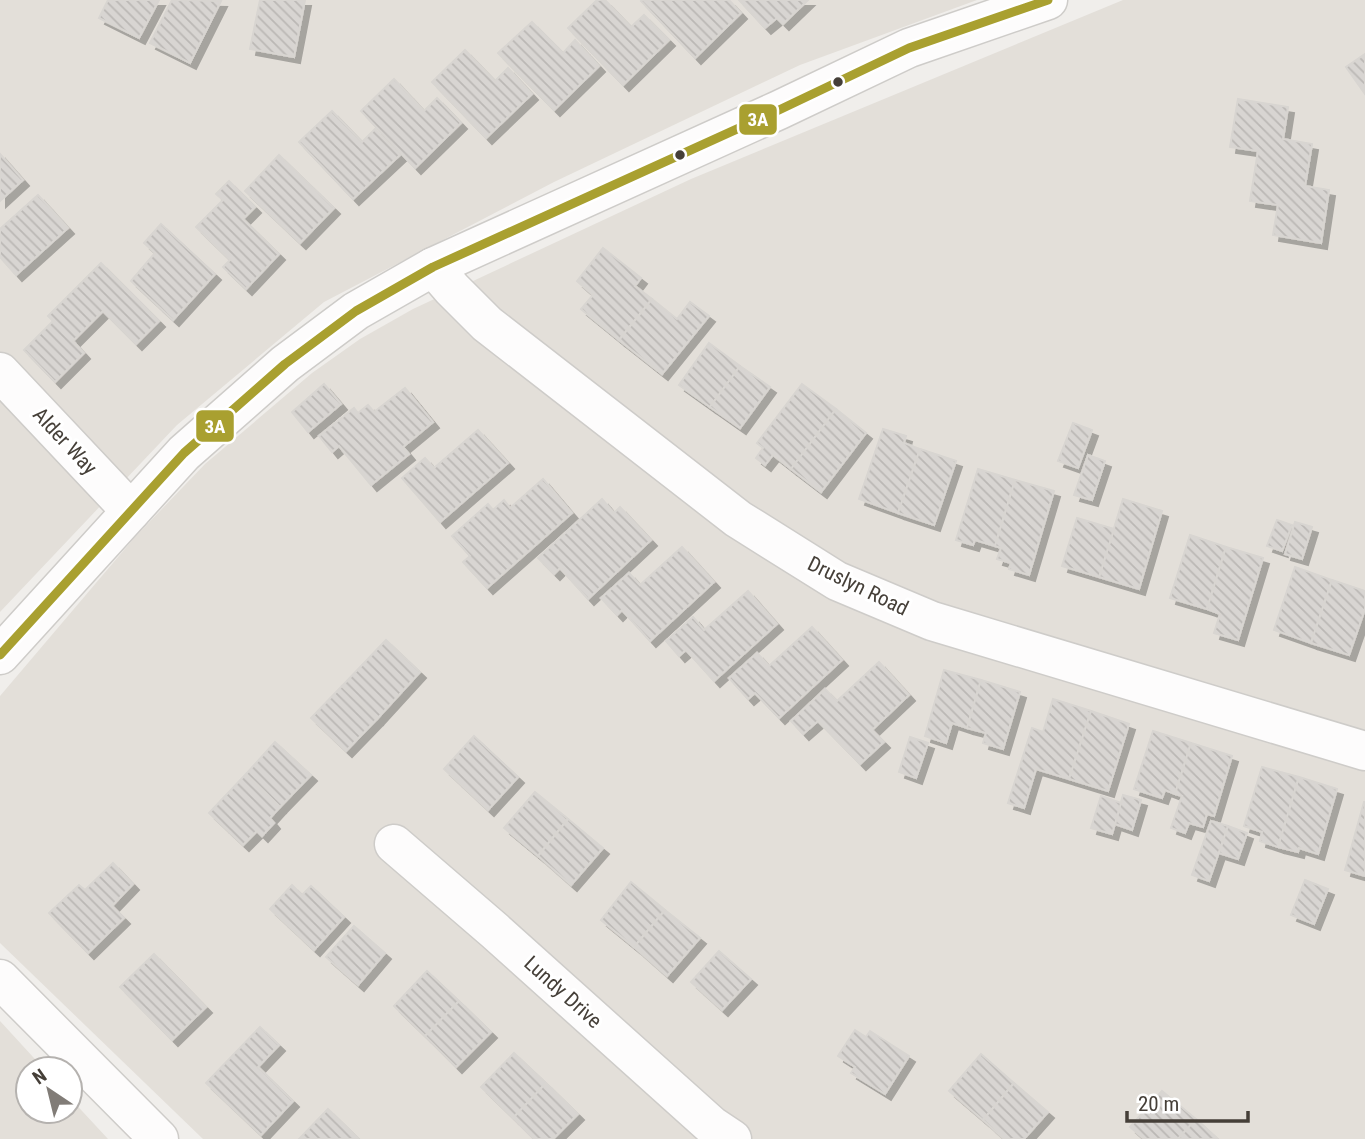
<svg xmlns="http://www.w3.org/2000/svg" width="1365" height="1139" viewBox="0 0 1365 1139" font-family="'Roboto Condensed',sans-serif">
<defs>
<pattern id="building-back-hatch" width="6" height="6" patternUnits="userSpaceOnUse" patternTransform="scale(1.75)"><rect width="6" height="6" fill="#d8d5d2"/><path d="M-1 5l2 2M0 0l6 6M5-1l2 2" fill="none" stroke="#bbb8b5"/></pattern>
<filter id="shadow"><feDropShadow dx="6" dy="6" stdDeviation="0" flood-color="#0004"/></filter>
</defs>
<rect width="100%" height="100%" fill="#f0eeeb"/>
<g fill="#e3dfd9">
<polygon points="0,0 977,0 800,65 554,182 324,302 177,425 0,612"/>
<polygon points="1123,0 1365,0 1365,1139 203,1139 0,943 0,696 135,537 205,464 312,373 360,339 413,309 691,179"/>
<polygon points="0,1021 44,1069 28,1069 28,1111 70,1111 70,1098 108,1139 0,1139"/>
</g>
<g fill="url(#building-back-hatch)" stroke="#d8d5d1" stroke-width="2" filter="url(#shadow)">
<polygon points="108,0 159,0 139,38 99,18"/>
<polygon points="172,0 221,1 190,63 150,43"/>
<polygon points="260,0 305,0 294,57 250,49"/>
<polygon points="597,0 605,0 631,27 644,15 669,40 623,85 568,28"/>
<polygon points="642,0 729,0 741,13 695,58 641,1"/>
<polygon points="739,0 808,0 783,24 777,18 765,28"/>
<polygon points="532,22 563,53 575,40 599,66 554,110 498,53"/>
<polygon points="465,50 495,81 508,68 532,94 486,138 432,82"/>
<polygon points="1365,54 1365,94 1346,67"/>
<polygon points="394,79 424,111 437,98 461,123 415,168 361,111"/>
<polygon points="1238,99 1288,107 1283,139 1312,144 1305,186 1329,190 1321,243 1273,235 1278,205 1250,201 1258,151 1230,147"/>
<polygon points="332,111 362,142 375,129 400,155 353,199 299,142"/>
<polygon points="0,154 23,180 0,201"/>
<polygon points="279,155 334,208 300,243 245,191"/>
<polygon points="229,181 255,207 243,219 279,254 246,289 223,267 230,260 196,227 223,200 216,194"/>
<polygon points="38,195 68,228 16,275 0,257 0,229"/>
<polygon points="161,224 215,274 173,320 131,281 155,253 144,243"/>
<polygon points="603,248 641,278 635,286 652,299 619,340 581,309 593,295 577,281"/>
<polygon points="101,263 159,321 136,344 103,311 73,341 84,353 55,382 24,350 53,321 48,316"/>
<polygon points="652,299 677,319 690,302 709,316 662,374 619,340"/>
<polygon points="709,343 740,366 710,407 679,385"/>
<polygon points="740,366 770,387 740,428 710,407"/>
<polygon points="324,384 341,404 308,432 292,412"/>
<polygon points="802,384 836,409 791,469 773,455 765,465 756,458 763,448 757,443"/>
<polygon points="405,388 433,422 403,447 409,454 371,485 339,446 332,452 319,436 354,408 358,413 368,405 374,412"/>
<polygon points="836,409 866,433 821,492 791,469"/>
<polygon points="1073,423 1092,430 1078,468 1058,461"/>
<polygon points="883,429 906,436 904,443 920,449 898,513 859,499"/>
<polygon points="478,430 508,463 440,522 402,478 425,458 434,468"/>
<polygon points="920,449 956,461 934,525 898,513"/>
<polygon points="1088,455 1105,461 1092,500 1074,495"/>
<polygon points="978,469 1015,480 995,546 975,540 973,545 956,540"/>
<polygon points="543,479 572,513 487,588 463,562 470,556 452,536 488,504 493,510 504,500 510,508"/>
<polygon points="1015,480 1054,491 1029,575 1009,569 1011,563 997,559 1001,548 995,546"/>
<polygon points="602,499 614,513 620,507 651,540 588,599 560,568 554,574 538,558"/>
<polygon points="1123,499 1162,511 1139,589 1099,577"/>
<polygon points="1077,518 1114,529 1099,577 1062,566"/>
<polygon points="1277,520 1292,525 1282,551 1267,546"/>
<polygon points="1295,522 1312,527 1302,559 1285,554"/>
<polygon points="1190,535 1226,547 1207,609 1170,598"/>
<polygon points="682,547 714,582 650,641 622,610 617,615 601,598 629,573 640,585"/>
<polygon points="1226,547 1263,558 1238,640 1214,633 1220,614 1207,609"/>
<polygon points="1295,567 1332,580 1311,643 1274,630"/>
<polygon points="1332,580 1365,591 1365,609 1349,655 1311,643"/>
<polygon points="748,591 777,624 714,681 686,650 679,656 666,641 693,617 704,630"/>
<polygon points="812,627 842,660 779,718 755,693 748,699 729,678 757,653 769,666"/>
<polygon points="386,640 420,672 377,719 342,686"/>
<polygon points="879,662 909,695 872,730 884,742 860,764 818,721 803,734 791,721 825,689 837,701"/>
<polygon points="944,670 981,680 967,728 952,723 946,743 925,736"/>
<polygon points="981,680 1020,692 1003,749 983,743 986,733 967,728"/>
<polygon points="342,686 377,719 346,751 311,718"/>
<polygon points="1053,699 1091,711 1069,779 1036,769 1024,808 1008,803 1032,728 1043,732"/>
<polygon points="1091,711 1129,724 1108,791 1069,779"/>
<polygon points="1153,731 1191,743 1175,794 1165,790 1162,798 1134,789"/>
<polygon points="474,736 518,777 488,810 444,769"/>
<polygon points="910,737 928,743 916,778 899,772"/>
<polygon points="275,742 311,775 280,807 246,774"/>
<polygon points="1191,743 1232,756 1214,816 1207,814 1203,827 1189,823 1185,833 1171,828 1182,796 1175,794"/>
<polygon points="1262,767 1299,777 1278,847 1260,841 1262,832 1244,826"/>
<polygon points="246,774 280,807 270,818 274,823 262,836 257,831 243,845 209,813"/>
<polygon points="1299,777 1337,789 1318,854 1299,848 1298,852 1278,847"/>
<polygon points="535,792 568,819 538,856 504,828"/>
<polygon points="1123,795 1141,800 1132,830 1115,824"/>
<polygon points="1101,796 1121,803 1112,834 1091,828"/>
<polygon points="1364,802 1365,802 1365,876 1345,870"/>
<polygon points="568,819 603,848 571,885 538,856"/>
<polygon points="1211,821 1228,826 1209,881 1192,875"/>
<polygon points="1228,826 1247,833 1238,859 1219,853"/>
<polygon points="113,863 133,884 112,906 124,918 88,953 49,913 79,885 85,890"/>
<polygon points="1305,880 1328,889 1314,924 1291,915"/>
<polygon points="631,882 665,910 634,947 601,920"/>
<polygon points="292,885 302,895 311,886 344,917 314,950 270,909"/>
<polygon points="665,910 700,938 667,976 634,947"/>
<polygon points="354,926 385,953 358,985 326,957"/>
<polygon points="719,951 751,979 722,1010 691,982"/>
<polygon points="154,954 206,1007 172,1040 120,987"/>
<polygon points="427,971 459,1001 425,1036 394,1006"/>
<polygon points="459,1001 491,1032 456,1067 425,1036"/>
<polygon points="260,1027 279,1045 258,1067 293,1101 261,1135 206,1083"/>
<polygon points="855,1030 866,1037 870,1031 909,1056 885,1094 851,1073 855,1067 838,1056"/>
<polygon points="514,1053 546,1083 513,1118 481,1087"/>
<polygon points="981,1054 1014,1083 983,1120 949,1091"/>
<polygon points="546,1083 578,1114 553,1139 534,1139 513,1118"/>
<polygon points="1014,1083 1048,1112 1024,1139 1004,1139 983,1120"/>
<polygon points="1162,1091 1196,1119 1178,1139 1144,1139 1130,1127"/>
<polygon points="328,1109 359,1139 299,1139"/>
<polygon points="1196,1119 1218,1139 1178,1139"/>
</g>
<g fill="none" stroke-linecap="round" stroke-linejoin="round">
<defs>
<g id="minor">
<polyline points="433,267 452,289 487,324 738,519 837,581 932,621 1365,751"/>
<polyline points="0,372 131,511"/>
<polyline points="394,844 495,931 711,1125 732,1139"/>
<polyline points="0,979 159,1139"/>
</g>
<polyline id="tertiary" points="0,655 184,453 285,364 356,311 433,267 779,110 909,48 1048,0"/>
</defs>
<use href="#minor" stroke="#ceccc9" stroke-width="41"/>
<use href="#tertiary" stroke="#ceccc9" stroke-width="41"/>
<use href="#minor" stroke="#fdfcfc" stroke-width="38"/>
<use href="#tertiary" stroke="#fdfcfc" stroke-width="38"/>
<defs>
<polyline id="bus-1" points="0,655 184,453 285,364 356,311 433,267 779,110 909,48 1048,0"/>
</defs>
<use href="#bus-1" stroke="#fff" stroke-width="14"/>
<use href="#bus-1" stroke="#a9a030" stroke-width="9"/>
</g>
<g fill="#453f38" stroke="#fff" stroke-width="2.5">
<circle cx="838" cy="82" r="6"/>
<circle cx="680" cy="155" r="6"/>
</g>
<g text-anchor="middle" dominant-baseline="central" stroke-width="6" stroke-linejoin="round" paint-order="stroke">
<g font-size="21" fill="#453f38" stroke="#fff">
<text transform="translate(65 441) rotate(47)">Alder Way</text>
<text transform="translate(858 586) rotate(26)">Druslyn Road</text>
<text transform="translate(563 992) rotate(42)">Lundy Drive</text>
</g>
</g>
<g stroke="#fff" stroke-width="2.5">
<rect x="738" y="103" width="40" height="33" rx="7" fill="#a9a030"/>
<rect x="195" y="409" width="40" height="34" rx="7" fill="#a9a030"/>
</g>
<g font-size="19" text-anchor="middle" font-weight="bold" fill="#fff">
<text x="758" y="126">3A</text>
<text x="215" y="433">3A</text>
</g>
<g transform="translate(49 1090) rotate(325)"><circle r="33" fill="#ffffff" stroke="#b5b2af" stroke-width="2"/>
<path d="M0-5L12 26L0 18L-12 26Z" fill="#817c77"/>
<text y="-10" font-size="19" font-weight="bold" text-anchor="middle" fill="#453f38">N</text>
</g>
<path d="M1127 1111v10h121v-10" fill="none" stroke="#453f38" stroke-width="3.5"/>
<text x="1138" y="1111" font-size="21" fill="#453f38" stroke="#ffffff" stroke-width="5" paint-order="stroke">20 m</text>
</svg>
